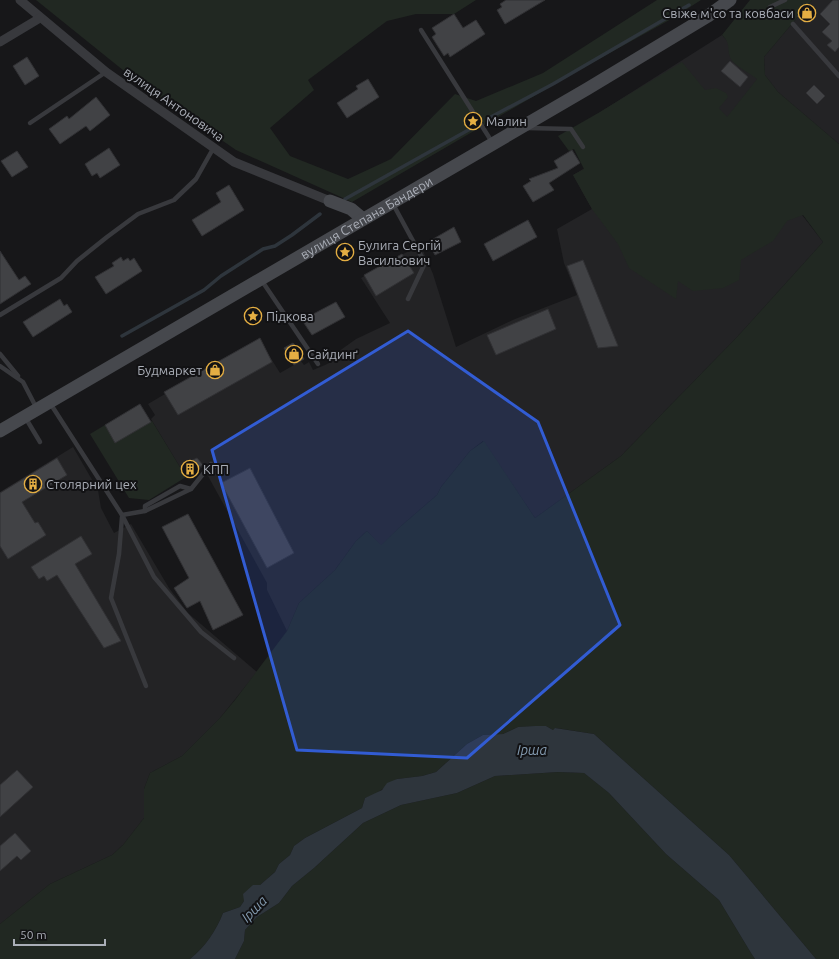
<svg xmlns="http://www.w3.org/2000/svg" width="839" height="959" viewBox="0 0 839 959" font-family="Ubuntu,sans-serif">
<rect width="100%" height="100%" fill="#171719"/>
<g fill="#232325">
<polygon points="812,0 839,0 839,144 778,92 765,75 764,57"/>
<polygon points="722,35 760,76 727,118 823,242 738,336 621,456 535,518 483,441 470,451 441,487 437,495 401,526 381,546 367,531 356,541 335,570 299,603 287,631 267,590 267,583 203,467 186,477 151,419 155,415 148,404 165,394 170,402 265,349 280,373 301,361 304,365 309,362 313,370 325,365 333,361 332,358 342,349 356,339 390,323 361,278 403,254 421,246 433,274 456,347 515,319 577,295 564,263 557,229 592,209 573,175 604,157 583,123"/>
<polygon points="73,447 98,490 101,508 114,533 131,524 169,588 188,613 257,672 220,718 182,756 150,773 144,789 144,818 123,845 112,855 50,884 0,924 0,492"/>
</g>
<g fill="#212822">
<polygon points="36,0 476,0 454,14 416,14 387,21 308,80 314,90 270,128 290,156 348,179 391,159 455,94 476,101 543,73 657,0 701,0 673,18 579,70 352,202 236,150 139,83"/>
<path d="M750,0H812L764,57L765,75L778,92L839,144V959H816L729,855L594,734L556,728L553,730L546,726L518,727L503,734L483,735L467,744L436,772L422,776L397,779L374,795L365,798L362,808L305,838L294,846L290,855L279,864L275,872L260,885L244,901L240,907L223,913C216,931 205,947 190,959H0V924L50,884L112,855L123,845L144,818V789L150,773L182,756L220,718L235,700L287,631L299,603L335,570L356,541L367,531L381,545L401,526L437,495L441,487L470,451L484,441L535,518L621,456L738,336L823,242L803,215L787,221L773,241L741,260L739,280L723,288L693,291L678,281L676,299L629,268L618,244L592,209L573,175L584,169L574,149L569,151L558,136L600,112L682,62L705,90L716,88L726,93L728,97L719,108L727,117L757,79C751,74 734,65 731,59C726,49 732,45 722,35Z"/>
<polygon points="152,421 186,477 149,500 129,498 90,434 105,425 115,442"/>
<polygon points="558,772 584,773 609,793 666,854 719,900 751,953 755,959 235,959 244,941 245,930 257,917 279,903 292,886 314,868 363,823 401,805 457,793 495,776"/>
</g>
<path fill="#2e353c" d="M535,726H546L553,730L555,728L594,734L729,855L816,959H755L751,953L719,900L666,854L609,793L584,773L558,772L495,776L457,793L401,805L363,823L314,868L292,886L279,903L257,917L245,930L244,941L235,959H190C205,947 216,931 223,913L240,907L244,901L243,894L253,885H260L275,872L279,864L290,855L294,846L305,838L362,808L365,798L382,790L387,783L397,779L422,776L436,772L467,744L483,735L503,734L518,727Z"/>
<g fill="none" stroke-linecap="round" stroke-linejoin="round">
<g stroke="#2e353c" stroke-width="3.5">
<polyline points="489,118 553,84 689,5"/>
<polyline points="345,199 472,128"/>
<polyline points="122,336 204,290 221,276 263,249 275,246 292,235 320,214"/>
</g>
</g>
<g fill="#414245" stroke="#313134">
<polygon points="506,0 545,0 505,24 497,10 502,7 500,4"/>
<polygon points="833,0 839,0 839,47 835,52 827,45 832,41 822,32 830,24 820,14"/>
<polygon points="808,4 816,10 805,23 797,16"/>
<polygon points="454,14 463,28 476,20 485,34 450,57 448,53 444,56 432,37 436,34 432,28"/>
<polygon points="27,57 39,76 25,85 13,66"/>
<polygon points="730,61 748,77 740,87 721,71"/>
<polygon points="368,79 379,97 347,118 337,103 358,89 356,86"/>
<polygon points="814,85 825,96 817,104 806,93"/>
<polygon points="96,97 110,115 90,131 86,126 60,144 49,129 67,116 69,119"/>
<polygon points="109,148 120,165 100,178 97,173 92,176 85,164"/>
<polygon points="572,150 580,163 549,183 554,190 533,202 523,186 531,181 529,179 558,168 554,161"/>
<polygon points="17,151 28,167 12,177 1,161"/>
<polygon points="229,185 244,210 202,236 192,220 221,202 216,193"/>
<polygon points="528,220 537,237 493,261 484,244"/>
<polygon points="454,227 461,242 435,255 428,242"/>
<polygon points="0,251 19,280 25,276 31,284 0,304"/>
<polygon points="402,254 414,273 376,296 364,275"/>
<polygon points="121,257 123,261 128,258 130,261 134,258 142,271 106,294 95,277 114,266 112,263"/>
<polygon points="583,260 618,346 598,348 567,266"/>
<polygon points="60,299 64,306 67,304 72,312 33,337 23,322"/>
<polygon points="336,302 345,317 312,335 302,320"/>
<polygon points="548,309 556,329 496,355 487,335"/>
<polygon points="260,338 272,362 178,415 164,392"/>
<polygon points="293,343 304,359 294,365 284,348"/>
<polygon points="140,404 151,422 115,443 105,425"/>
<polygon points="57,458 67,475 22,502 35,523 38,522 46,535 8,559 0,546 0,493"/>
<polygon points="197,458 203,465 188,473 182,465"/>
<polygon points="250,468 294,553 267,568 221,483"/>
<polygon points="188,514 243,615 213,630 200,601 187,608 174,588 189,578 162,527"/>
<polygon points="81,536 92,554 75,564 121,641 104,648 57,575 47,581 44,576 39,579 31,567"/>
<polygon points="17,770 33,787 0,817 0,785"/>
<polygon points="15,833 31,851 21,860 17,856 0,871 0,846"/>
</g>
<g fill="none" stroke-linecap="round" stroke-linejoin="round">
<g stroke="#38393d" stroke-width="4.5">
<polyline points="770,7 785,0"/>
<polyline points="793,24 839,76"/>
<polyline points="421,30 492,142"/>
<polyline points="30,123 106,72"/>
<polyline points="527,128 571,129 583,147"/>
<polyline points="393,204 425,263 408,299"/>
<polyline points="262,281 318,364"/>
<polyline points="0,315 61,278 77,261 107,237 138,214 174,200 196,179 214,147"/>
<polyline points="0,354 18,376"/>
<polyline points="0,366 23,382 37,409"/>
<polyline points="50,403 122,515 154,577 201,632 234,658"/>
<polyline points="25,417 40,442"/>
<polyline points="145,511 145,506 180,486 191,489"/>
<polyline points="122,515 145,511 191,489 211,464"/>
<polyline points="122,517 119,554 111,598 146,686"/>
</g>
<g stroke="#38393d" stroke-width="9">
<polyline points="20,0 106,72 234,162 330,201"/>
<polyline points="0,42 40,18"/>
</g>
<g stroke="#46484d" stroke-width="13">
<polyline points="330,201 351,209 363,219"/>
<path id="s1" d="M0,431L587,89L708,16L730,0"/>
</g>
</g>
<path fill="#325cd3" fill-opacity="0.2" stroke="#325cd3" stroke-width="3" stroke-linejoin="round" d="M408,331L538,422L620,625L467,758L297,750L212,450Z"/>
<defs>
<symbol id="shop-ring" viewBox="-11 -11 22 22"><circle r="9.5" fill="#121214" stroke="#e4ae43" stroke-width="1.5"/><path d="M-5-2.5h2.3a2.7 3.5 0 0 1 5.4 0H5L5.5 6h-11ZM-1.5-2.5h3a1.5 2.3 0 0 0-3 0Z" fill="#e4ae43"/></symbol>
<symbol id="sight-ring" viewBox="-11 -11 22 22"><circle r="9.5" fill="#121214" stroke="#e4ae43" stroke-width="1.5"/><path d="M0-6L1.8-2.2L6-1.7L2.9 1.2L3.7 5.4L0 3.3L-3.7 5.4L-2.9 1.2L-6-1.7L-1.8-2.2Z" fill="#e4ae43"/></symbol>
<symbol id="building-ring" viewBox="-11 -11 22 22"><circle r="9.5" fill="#121214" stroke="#e4ae43" stroke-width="1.5"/><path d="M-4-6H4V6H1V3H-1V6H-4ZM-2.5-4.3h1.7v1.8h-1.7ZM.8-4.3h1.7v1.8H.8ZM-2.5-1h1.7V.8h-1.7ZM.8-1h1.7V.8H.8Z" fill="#e4ae43"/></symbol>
</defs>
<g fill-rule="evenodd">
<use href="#shop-ring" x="797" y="3" width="20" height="20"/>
<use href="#sight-ring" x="463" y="111" width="20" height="20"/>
<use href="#sight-ring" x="335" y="242" width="20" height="20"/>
<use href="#sight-ring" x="243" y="306" width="20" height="20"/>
<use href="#shop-ring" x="284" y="344" width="20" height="20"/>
<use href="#shop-ring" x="205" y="360" width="20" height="20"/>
<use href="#building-ring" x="180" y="459" width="20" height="20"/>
<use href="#building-ring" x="23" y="474" width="20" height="20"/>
</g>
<g text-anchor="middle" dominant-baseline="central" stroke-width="4" stroke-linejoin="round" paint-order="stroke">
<g font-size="13" fill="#aaaeb7" stroke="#121214" text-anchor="start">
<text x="794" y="13" text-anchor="end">Свіже м'со та ковбаси</text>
<text x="486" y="121">Малин</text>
<text x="358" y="245">Булига Сергій<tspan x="358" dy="15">Васильович</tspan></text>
<text x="266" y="316">Підкова</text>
<text x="307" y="354">Сайдинґ</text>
<text x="202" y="370" text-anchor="end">Будмаркет</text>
<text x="203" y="469">КПП</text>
<text x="46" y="484">Столярний цех</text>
</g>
<g font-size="13" fill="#aaaeb7" stroke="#121214">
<text transform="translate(174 104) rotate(35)">вулиця Антоновича</text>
<text stroke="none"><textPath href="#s1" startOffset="424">вулиця Степана Бандери</textPath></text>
</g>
<g font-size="14" font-style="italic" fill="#849bb0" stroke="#121214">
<text x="532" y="750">Ірша</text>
<text transform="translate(254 909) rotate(-46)">Ірша</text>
</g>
</g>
<path d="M14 939v6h91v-6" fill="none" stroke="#aaaeb7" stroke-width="2"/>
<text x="20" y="939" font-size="12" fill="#aaaeb7" stroke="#121214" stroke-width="3" paint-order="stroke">50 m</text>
</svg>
